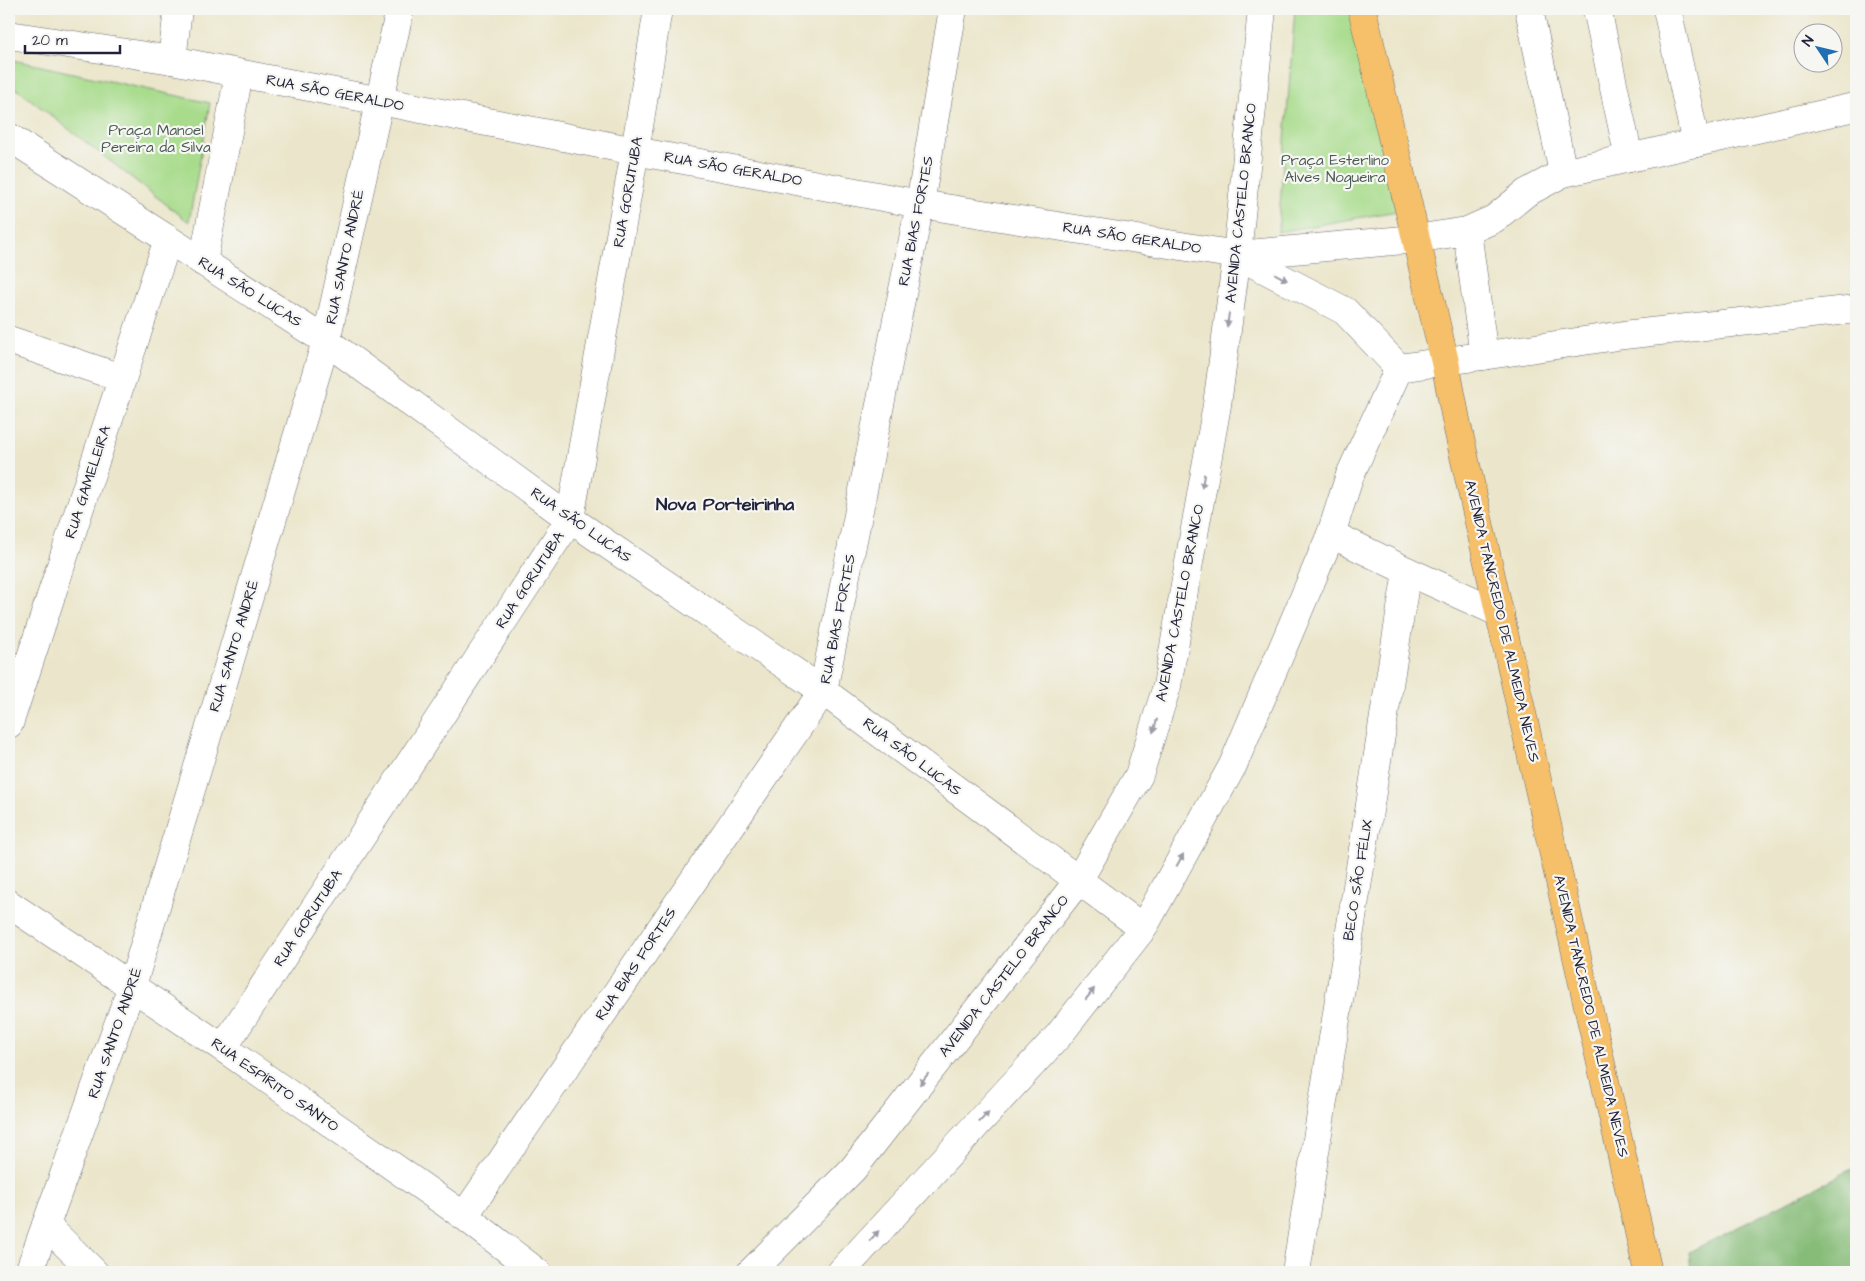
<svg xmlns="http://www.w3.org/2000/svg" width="1865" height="1281" viewBox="0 0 1865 1281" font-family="'Architects Daughter',sans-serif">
<rect width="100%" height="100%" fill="#f6f6f2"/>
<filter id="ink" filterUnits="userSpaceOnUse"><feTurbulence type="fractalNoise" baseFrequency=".02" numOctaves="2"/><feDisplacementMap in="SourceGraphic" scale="10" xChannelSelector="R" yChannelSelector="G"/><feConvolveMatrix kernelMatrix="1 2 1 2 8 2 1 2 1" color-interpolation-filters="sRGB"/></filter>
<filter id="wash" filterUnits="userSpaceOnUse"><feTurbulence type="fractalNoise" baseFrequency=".0096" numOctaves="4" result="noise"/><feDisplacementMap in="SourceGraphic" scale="20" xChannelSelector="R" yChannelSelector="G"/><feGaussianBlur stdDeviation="1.12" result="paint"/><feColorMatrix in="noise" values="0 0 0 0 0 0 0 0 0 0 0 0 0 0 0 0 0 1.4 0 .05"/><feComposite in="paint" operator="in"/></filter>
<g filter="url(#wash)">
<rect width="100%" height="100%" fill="#ebe6cb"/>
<g fill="#a8dc8c" stroke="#657f64">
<polygon points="1295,9 1353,9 1397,211 1278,232"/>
<polygon points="9,59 210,103 189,222 9,83"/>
</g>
<polygon fill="#86bc78" stroke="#546f5a" points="1856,1167 1856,1272 1691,1272 1689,1252"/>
</g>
<g filter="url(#ink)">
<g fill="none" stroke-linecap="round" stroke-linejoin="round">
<defs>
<g id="minor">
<polyline points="1529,9 1563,173"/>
<polyline points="1597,9 1629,158"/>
<polyline points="1667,9 1696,143"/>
<polyline points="9,35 172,60 635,151 920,204 1237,255 1415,239 1467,231 1494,219 1526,193 1563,173 1854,107"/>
<polyline points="172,60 178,9"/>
<polyline points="9,137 326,341 570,519 823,691 1143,928"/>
<polyline points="1467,231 1484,356"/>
<polyline points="1237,255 1345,311 1399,368"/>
<polyline points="203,262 239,74"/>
<polyline points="9,340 121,378"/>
<polyline points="1399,368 1624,335 1856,309"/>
<polyline points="1407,571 1500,613"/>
<polyline points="9,724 168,239"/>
<polyline points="9,904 223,1048 464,1216 537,1272"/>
<polyline points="223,1048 570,519 635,151 658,9"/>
<polyline points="464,1216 823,691 920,204 953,9"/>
<polyline points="46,1225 94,1272"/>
<polyline points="29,1272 132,986 326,341 400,9"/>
<polyline points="751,1272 853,1169 1078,881 1139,775 1167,686 1217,405 1237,255 1262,9"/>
<polyline points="841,1272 1059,1035 1143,928 1233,765 1331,534 1350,475 1399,368"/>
<polyline points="1296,1272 1407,571 1331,534"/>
</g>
<polyline id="major" points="1362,9 1445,362 1457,425 1648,1272"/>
</defs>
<use href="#minor" stroke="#68676d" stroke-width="29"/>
<use href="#major" stroke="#68676d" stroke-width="29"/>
<use href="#minor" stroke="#fff" stroke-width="28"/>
<use href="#major" stroke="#f6c06b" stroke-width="28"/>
</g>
<defs><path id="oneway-solid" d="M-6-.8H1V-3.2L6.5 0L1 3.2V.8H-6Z" transform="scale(1.25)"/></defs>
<g fill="#9c9ca7">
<use href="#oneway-solid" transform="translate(1281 277) rotate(28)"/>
<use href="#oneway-solid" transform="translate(1228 320) rotate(98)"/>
<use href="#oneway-solid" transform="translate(1203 481) rotate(100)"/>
<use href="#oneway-solid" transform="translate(1155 726) rotate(107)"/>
<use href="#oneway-solid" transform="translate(1180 860) rotate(-61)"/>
<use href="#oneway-solid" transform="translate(1090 994) rotate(-52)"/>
<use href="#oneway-solid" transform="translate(924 1079) rotate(128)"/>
<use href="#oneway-solid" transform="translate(984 1117) rotate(-47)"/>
<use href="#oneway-solid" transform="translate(874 1236) rotate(-47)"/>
</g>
</g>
<g text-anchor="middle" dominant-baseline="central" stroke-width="4.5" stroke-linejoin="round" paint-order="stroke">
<g font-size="15" fill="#22223b" stroke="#f6f6f2">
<text transform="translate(335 93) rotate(11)">RUA SÃO GERALDO</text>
<text transform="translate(733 169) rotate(10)">RUA SÃO GERALDO</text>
<text transform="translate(628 192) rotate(-80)">RUA GORUTUBA</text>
<text transform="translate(1241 203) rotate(-84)">AVENIDA CASTELO BRANCO</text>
<text transform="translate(916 221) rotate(-79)">RUA BIAS FORTES</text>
<text transform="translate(1132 238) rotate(9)">RUA SÃO GERALDO</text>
<text transform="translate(345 257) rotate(-78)">RUA SANTO ANDRÉ</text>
<text transform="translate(250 292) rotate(32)">RUA SÃO LUCAS</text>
<text transform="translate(88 482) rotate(-72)">RUA GAMELEIRA</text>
<text transform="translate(581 525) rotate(35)">RUA SÃO LUCAS</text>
<text transform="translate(530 580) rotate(-57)">RUA GORUTUBA</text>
<text transform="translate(1180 603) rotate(-79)">AVENIDA CASTELO BRANCO</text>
<text transform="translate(838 619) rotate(-79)">RUA BIAS FORTES</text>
<text transform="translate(1502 621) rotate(77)">AVENIDA TANCREDO DE ALMEIDA NEVES</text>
<text transform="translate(234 646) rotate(-73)">RUA SANTO ANDRÉ</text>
<text transform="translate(912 757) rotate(37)">RUA SÃO LUCAS</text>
<text transform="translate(1358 880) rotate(-81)">BECO SÃO FÉLIX</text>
<text transform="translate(308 918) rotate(-57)">RUA GORUTUBA</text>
<text transform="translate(636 964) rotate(-56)">RUA BIAS FORTES</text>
<text transform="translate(1004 976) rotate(-52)">AVENIDA CASTELO BRANCO</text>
<text transform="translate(1591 1016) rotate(77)">AVENIDA TANCREDO DE ALMEIDA NEVES</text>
<text transform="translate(115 1033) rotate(-71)">RUA SANTO ANDRÉ</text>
<text transform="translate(275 1085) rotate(35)">RUA ESPÍRITO SANTO</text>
</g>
<g font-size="15" fill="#4a5a53" stroke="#f6f6f2">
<text x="156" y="130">Praça Manoel<tspan x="156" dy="17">Pereira da Silva</tspan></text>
<text x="1335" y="160">Praça Esterlino<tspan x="1335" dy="17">Alves Nogueira</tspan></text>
</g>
<g font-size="18" font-weight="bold" fill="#22223b" stroke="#f6f6f2">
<text x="725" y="504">Nova Porteirinha</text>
</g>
</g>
<rect width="1865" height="1281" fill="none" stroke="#f6f6f2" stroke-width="30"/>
<g transform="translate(1818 48) rotate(305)"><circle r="24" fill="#f6f6f2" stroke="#a1a1a9"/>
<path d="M0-4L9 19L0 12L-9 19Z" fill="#1f6fb2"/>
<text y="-8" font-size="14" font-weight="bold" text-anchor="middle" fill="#22223b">N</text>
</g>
<path d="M25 45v8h95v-8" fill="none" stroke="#22223b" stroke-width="2.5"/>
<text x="32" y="45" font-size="15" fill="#22223b" stroke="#f6f6f2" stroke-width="4" paint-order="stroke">20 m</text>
</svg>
